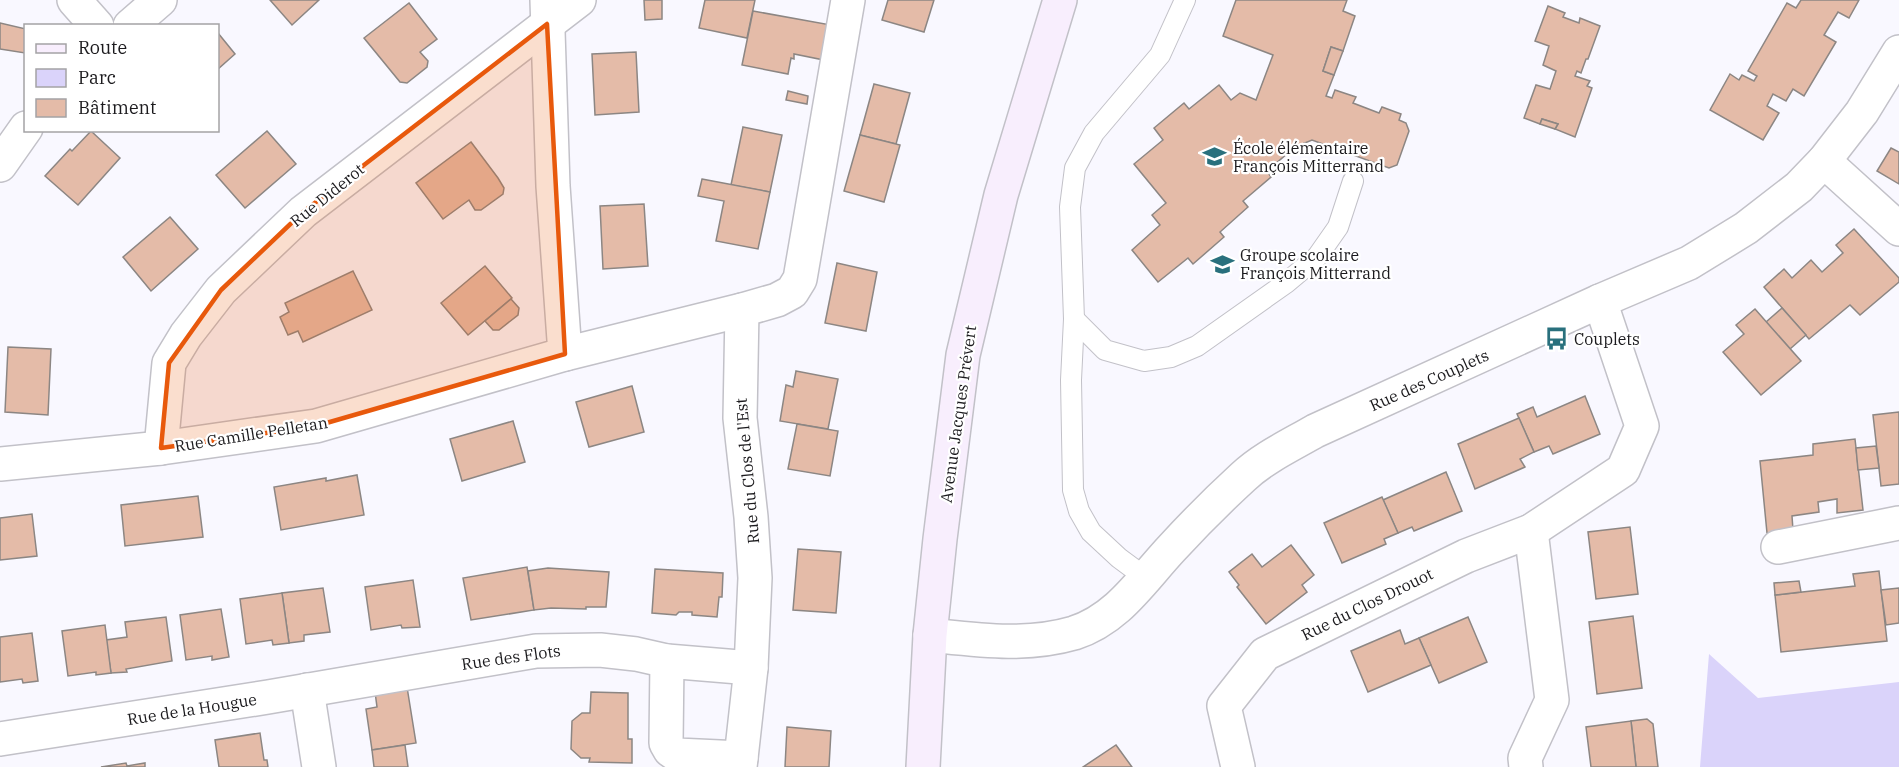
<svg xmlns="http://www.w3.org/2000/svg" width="1899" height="767" viewBox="0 0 1899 767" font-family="'IBM Plex Serif',serif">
<rect width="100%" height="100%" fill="#f9f8ff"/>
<polygon fill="#dad3fa" points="1709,654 1758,698 1899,682 1899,767 1700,767"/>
<g fill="#e4bba8" stroke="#8c8683" stroke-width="1.5">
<polygon points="270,0 319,0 292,25"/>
<polygon points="644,0 662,0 662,19 645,20"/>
<polygon points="705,0 755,0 747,38 699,28"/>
<polygon points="888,0 934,0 924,32 882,20"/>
<polygon points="1236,0 1347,0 1343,11 1355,16 1343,51 1331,47 1323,71 1334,75 1326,96 1332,98 1335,90 1356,97 1353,103 1379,113 1382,107 1401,114 1399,120 1406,123 1409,131 1397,165 1389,168 1312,140 1295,147 1267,171 1271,177 1243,201 1248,207 1220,232 1224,237 1193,264 1188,258 1158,282 1132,250 1160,225 1152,215 1166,203 1134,164 1163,140 1154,128 1184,103 1189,109 1219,85 1231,100 1240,93 1256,100 1273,55 1223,36"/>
<polygon points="1801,0 1859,0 1849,18 1838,12 1824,35 1836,42 1804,96 1793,89 1786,101 1773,94 1767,106 1779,113 1763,140 1710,110 1730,74 1739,80 1742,75 1754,81 1757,76 1748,71 1787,3 1796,8"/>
<polygon points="409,3 437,39 420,52 428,61 427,67 407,83 400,82 364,38"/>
<polygon points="1548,6 1565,13 1563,17 1579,23 1580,18 1600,26 1588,59 1586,59 1581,73 1577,71 1575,76 1590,81 1587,86 1592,88 1575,137 1555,129 1558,124 1542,119 1540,124 1524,118 1536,85 1550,89 1556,71 1543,65 1549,46 1535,41"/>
<polygon points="753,11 831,25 824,60 794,54 794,59 791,58 788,74 742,65"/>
<polygon points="0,23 26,29 25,53 0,49"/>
<polygon points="218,33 235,54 218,69"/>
<polygon points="1331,47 1343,51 1334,75 1323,71"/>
<polygon points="636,52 639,112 595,115 592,54"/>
<polygon points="874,84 910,93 896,144 860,135"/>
<polygon points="788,91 808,96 807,104 786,100"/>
<polygon points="1542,119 1558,124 1555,129 1540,124"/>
<polygon points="743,127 782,135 770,192 731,185"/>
<polygon points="91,131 120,158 78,205 45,176 70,149 72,151"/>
<polygon points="267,131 296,164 245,208 216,175"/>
<polygon points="860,135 900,145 884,202 844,191"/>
<polygon points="471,142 498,178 504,188 503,194 481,210 475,210 469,200 443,219 416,183"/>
<polygon points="1891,148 1899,152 1899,184 1877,171"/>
<polygon points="702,179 770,192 758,249 716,241 724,201 698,196"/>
<polygon points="644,204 648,266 603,269 600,206"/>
<polygon points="170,217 198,249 151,291 123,257"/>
<polygon points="1854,229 1899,278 1899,282 1860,315 1850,305 1809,339 1764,287 1784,269 1792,278 1811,260 1822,272 1843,253 1836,245"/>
<polygon points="837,263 877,272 866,331 825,323"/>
<polygon points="485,266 512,298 468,335 441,303"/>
<polygon points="353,271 372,310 303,342 298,331 288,335 280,317 289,312 285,303"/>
<polygon points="511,299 519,308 518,315 499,330 493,330 485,321"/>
<polygon points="1782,308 1806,335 1790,349 1766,322"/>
<polygon points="1755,309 1801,361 1761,395 1723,352 1744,334 1736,325"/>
<polygon points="8,347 51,349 48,415 5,412"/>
<polygon points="796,371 838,379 828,429 780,421 786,385 793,387"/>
<polygon points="632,386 644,432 589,447 576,402"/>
<polygon points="1585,396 1600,434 1553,454 1549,446 1534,452 1517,414 1533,407 1537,417"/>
<polygon points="1899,412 1899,484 1881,486 1873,415"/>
<polygon points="1519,418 1534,452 1520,459 1525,467 1475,489 1458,444"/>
<polygon points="513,421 525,462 462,481 450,439"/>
<polygon points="797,424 838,431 830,476 788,469"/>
<polygon points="1855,439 1863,510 1837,513 1837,499 1818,502 1819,512 1792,516 1793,530 1767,533 1760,461 1813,455 1813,444"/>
<polygon points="1876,446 1879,468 1858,470 1856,448"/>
<polygon points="1446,472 1462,511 1414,531 1412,527 1398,533 1383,500"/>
<polygon points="357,475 364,515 281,530 274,487 326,478 326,481"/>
<polygon points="198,496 203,537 125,546 121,505"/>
<polygon points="1382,497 1398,533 1384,539 1386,544 1342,563 1324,523"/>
<polygon points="32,514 37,556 0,560 0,518"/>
<polygon points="1630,527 1638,594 1596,599 1588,532"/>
<polygon points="1291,545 1314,575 1302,585 1307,592 1266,624 1237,587 1239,585 1229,572 1252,554 1262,567"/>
<polygon points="798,549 841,552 836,613 793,610"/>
<polygon points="527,567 534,610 471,620 463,578"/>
<polygon points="548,568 609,572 606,607 586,607 586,609 551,608 534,610 528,571"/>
<polygon points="655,569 723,573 722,597 719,597 717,617 692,615 692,612 679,612 676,615 652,613"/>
<polygon points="1879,571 1887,641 1781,652 1775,595 1855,586 1853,574"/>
<polygon points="413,580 420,627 402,628 401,625 371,630 365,587"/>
<polygon points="1799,581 1801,592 1775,595 1774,583"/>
<polygon points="323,588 330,632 304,635 304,641 289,643 282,593"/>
<polygon points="1899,588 1899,623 1886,625 1881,590"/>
<polygon points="282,593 289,643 273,645 272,640 246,644 240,599"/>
<polygon points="221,609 229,657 212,660 212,656 186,660 180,615"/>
<polygon points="1633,616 1642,688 1597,694 1589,622"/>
<polygon points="166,617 172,661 126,669 127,672 111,673 106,640 127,637 125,622"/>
<polygon points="1468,617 1487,662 1439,683 1419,638"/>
<polygon points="105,625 111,673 96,675 96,672 68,676 62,631"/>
<polygon points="1400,630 1405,644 1419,638 1431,665 1368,692 1351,651"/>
<polygon points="32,633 38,681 23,683 22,679 0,682 0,637"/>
<polygon points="407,687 416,743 372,750 366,709 377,707 375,692"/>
<polygon points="591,692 628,693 628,739 632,739 632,763 589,762 590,758 581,758 571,749 572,721 582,713 590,713"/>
<polygon points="1647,719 1653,724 1658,767 1636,767 1631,721"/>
<polygon points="1631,721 1636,767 1591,767 1586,727"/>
<polygon points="787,727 831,731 829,767 785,767"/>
<polygon points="260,733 264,760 267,760 268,767 219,767 215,740"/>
<polygon points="405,745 408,767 374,767 372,750"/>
<polygon points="1116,745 1132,767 1083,767"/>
<polygon points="126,763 127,766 145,763 145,767 101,767"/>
</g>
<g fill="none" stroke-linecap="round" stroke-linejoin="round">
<defs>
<g id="lane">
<polyline points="1074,319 1105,350 1144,361 1171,357 1197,346 1286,283 1317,257 1338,227 1353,181"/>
<polyline points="1146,578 1119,558 1091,532 1079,511 1073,490 1071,380 1074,319 1070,207 1075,168 1094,133 1160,55 1185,0"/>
</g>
<g id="street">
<polyline points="74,0 97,26"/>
<polyline points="130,26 160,0"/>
<polyline points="1824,161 1899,229"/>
<polyline points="0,165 26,128"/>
<polyline points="565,354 742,310"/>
<polyline points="161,448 169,363 186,335 221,290 303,212 579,0"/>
<polyline points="0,464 161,448 316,426 565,354 553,186 547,0"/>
<polyline points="1778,547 1899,523"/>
<path d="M930,635C978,640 1026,647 1074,633C1118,619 1142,580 1172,548C1194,524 1218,500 1243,477C1263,458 1291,445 1315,431L1600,301L1689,263L1746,228L1799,187L1824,161L1862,112L1899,52"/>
<polyline points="667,661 666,743 670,750 677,755 741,758"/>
<polyline points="307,690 319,767"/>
<polyline points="0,739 268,697 536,651 600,650 636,654 667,661 751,668"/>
<polyline points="740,767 751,668 755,578 751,517 740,418 742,310 777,300 792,292 800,279 848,0"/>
<polyline points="1238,767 1224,706 1265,654 1466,556 1531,531 1623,470 1642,426 1600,301"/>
<polyline points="1526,767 1525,758 1552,700 1531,531"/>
</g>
<polyline id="secondary" points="923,767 930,635 940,539 963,355 1001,195 1060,0"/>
</defs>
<use href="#lane" stroke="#c2c1c8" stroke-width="22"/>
<use href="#street" stroke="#c2c1c8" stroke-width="36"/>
<use href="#secondary" stroke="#c2c1c8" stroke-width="36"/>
<use href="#lane" stroke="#fff" stroke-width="20"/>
<use href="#street" stroke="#fff" stroke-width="33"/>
<use href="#secondary" stroke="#f8eefd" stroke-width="33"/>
</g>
<path fill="#e8590c" fill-opacity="0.2" stroke="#e8590c" stroke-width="4.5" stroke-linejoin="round" d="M547,24L565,354L316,426L161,448L169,363L221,290L303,212Z"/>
<defs>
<symbol id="school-bare" viewBox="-9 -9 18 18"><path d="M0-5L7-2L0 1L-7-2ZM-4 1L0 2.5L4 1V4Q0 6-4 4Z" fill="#29707d" stroke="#fff" stroke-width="2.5" paint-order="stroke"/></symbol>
<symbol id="bus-bare" viewBox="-9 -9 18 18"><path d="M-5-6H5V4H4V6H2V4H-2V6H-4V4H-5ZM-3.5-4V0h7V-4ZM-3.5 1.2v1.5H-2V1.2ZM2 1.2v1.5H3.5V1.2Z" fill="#29707d" stroke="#fff" stroke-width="2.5" paint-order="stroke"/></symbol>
</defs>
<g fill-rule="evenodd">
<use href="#school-bare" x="1198" y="140" width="33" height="33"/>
<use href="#school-bare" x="1206" y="248" width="33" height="33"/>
<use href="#bus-bare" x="1540" y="322" width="33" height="33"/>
</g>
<g text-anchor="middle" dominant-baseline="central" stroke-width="4.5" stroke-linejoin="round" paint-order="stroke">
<g font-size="16" fill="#1b1a1d" stroke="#fff" text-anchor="start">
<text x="1233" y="148">École élémentaire<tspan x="1233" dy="18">François Mitterrand</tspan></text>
<text x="1240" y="255">Groupe scolaire<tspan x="1240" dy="18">François Mitterrand</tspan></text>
<text x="1574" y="339">Couplets</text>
</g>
<g font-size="16" fill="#1b1a1d" stroke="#fff">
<text transform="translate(327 195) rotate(-39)">Rue Diderot</text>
<text transform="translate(1429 380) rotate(-24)">Rue des Couplets</text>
<text transform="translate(958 414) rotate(-82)">Avenue Jacques Prévert</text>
<text transform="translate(251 434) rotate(-9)">Rue Camille Pelletan</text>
<text transform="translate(747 471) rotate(-95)">Rue du Clos de l'Est</text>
<text transform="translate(1367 604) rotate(-26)">Rue du Clos Drouot</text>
<text transform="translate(511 657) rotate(-8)">Rue des Flots</text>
<text transform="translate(192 709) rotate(-9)">Rue de la Hougue</text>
</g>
</g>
<rect x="24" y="24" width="195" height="108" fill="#ffffff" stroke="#a4a3a5" stroke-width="1.5"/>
<rect x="36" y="44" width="30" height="9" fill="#f8eefd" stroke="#a4a3a5" stroke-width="1.5"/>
<text x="78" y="54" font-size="18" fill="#1b1a1d">Route</text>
<rect x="36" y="69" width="30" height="18" fill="#dad3fa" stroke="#a4a3a5" stroke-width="1.5"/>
<text x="78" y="84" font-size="18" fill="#1b1a1d">Parc</text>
<rect x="36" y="99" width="30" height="18" fill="#e4bba8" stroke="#a4a3a5" stroke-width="1.5"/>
<text x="78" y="114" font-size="18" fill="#1b1a1d">Bâtiment</text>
</svg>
